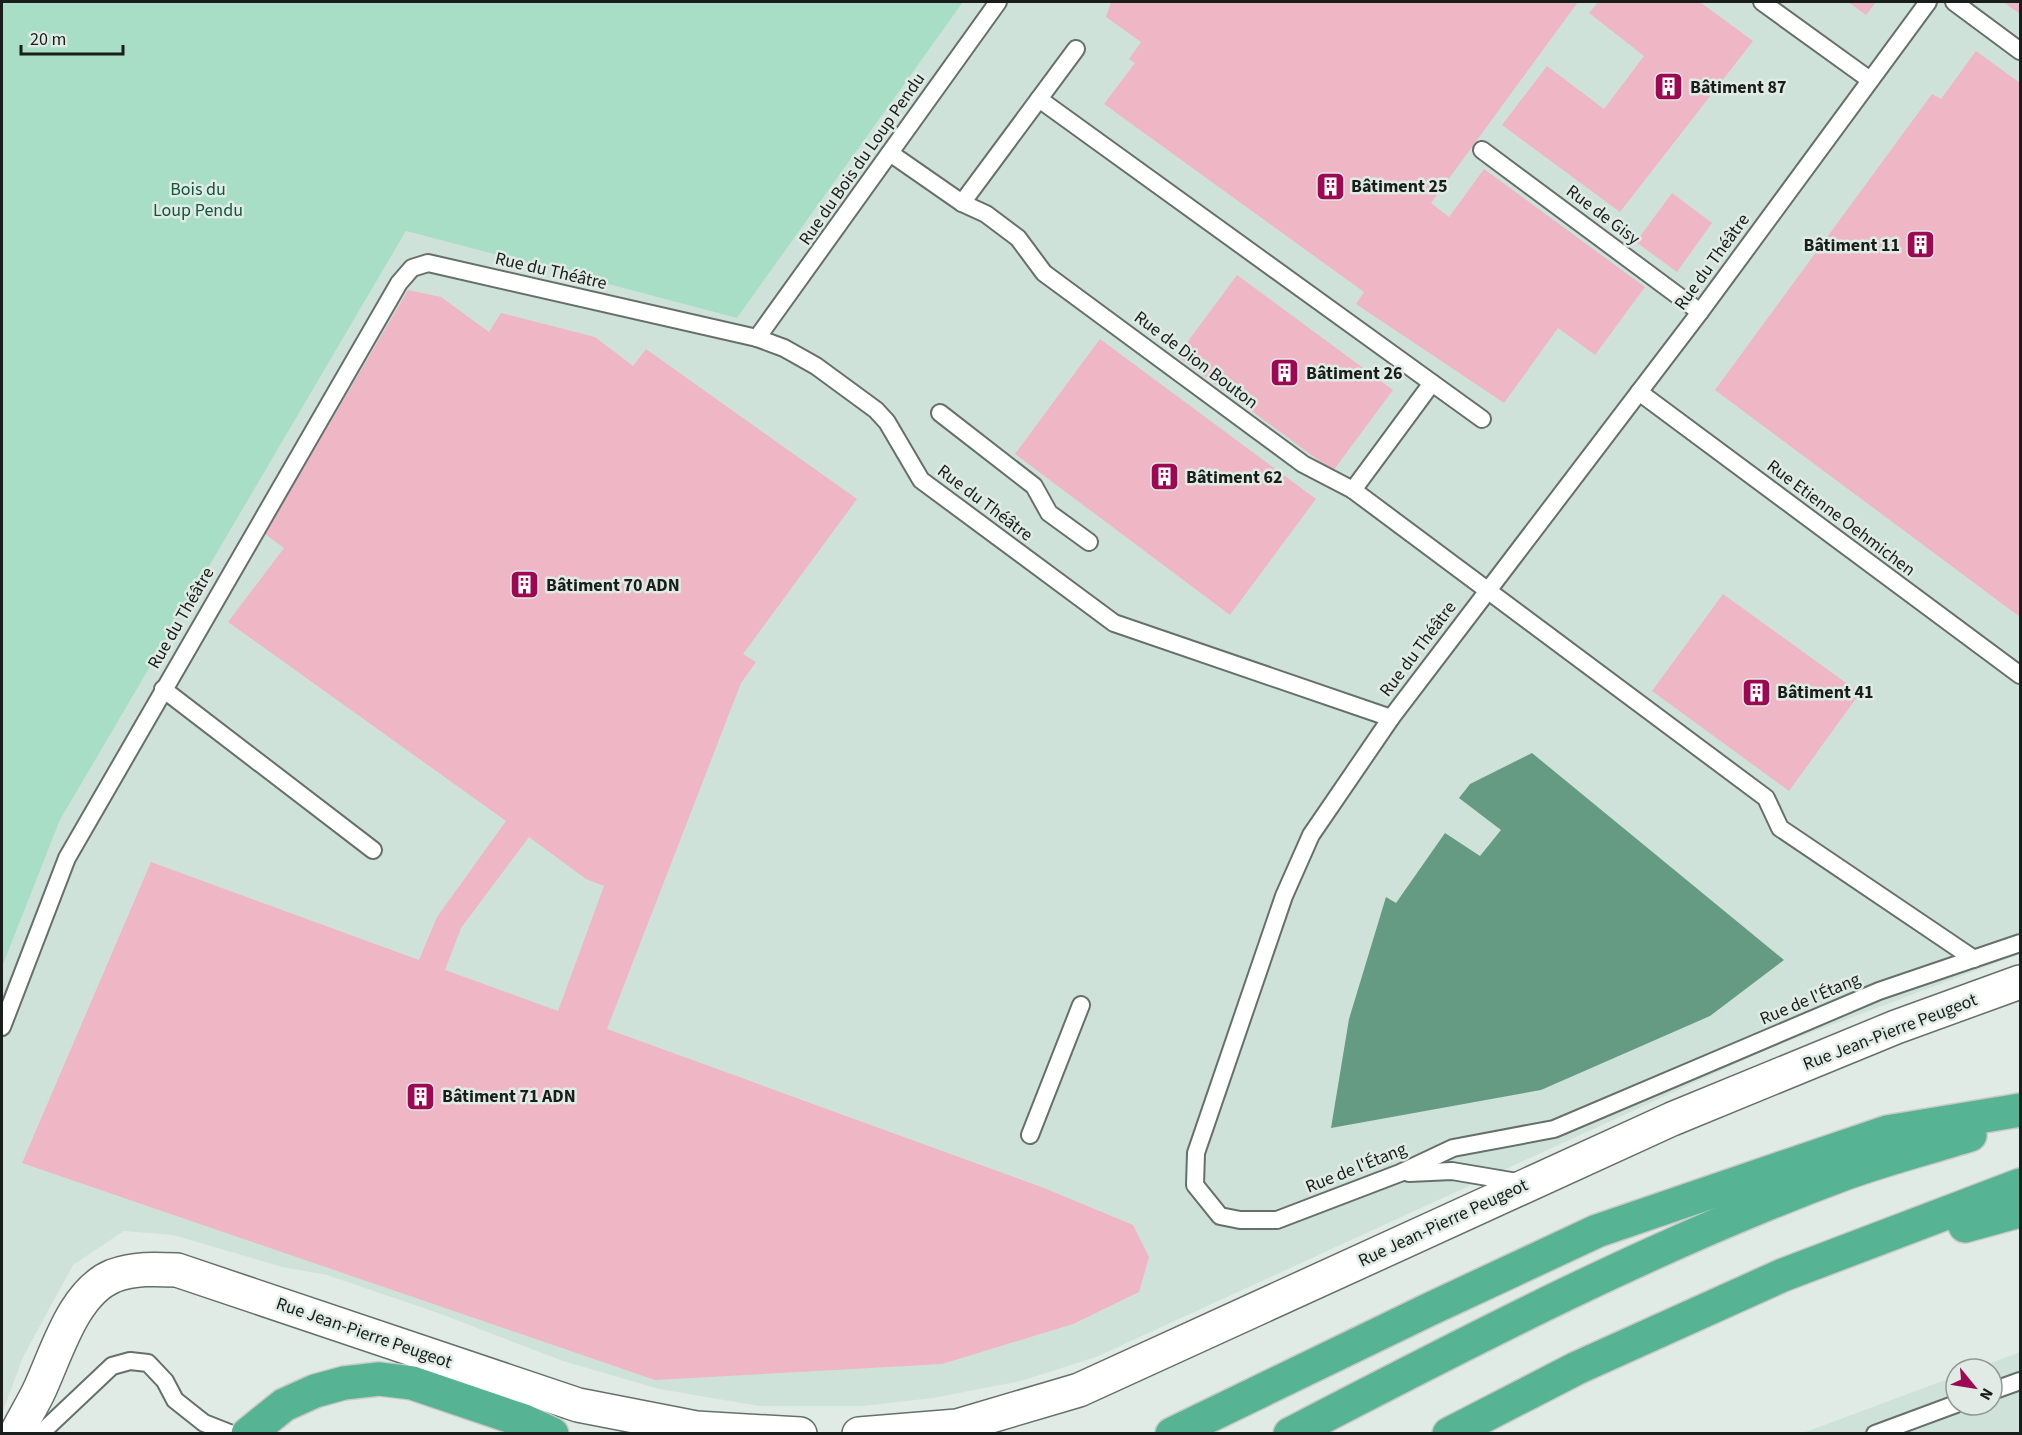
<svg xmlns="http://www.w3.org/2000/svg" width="2022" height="1435" viewBox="0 0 2022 1435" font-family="'Source Sans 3',sans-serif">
<rect width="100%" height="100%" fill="#e0ebe5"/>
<g fill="#cfe2d9">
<polygon points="963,2 2020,2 2020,954 1770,1048 1096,1357 1021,1381 933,1398 863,1406 759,1406 659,1389 563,1361 438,1313 327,1275 282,1267 173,1235 124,1231 73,1265 23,1357 2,1414 2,967 60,820 406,231 737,318"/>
<polygon points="2020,1352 2020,1433 1800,1434 1956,1376 1956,1405 1992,1405 1992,1369 1975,1369"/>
</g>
<polygon fill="#a8dec5" points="2,2 963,2 737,318 406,231 60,820 2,967"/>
<polygon fill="#659b83" points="1532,753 1784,960 1710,1016 1541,1090 1331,1128 1349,1019 1386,897 1396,903 1445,833 1480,856 1501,830 1459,798 1470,784"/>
<g fill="#efb6c6" fill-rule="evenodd">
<polygon points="1111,2 1578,2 1431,203 1449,217 1484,169 1645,287 1595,355 1558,328 1504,403 1356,304 1364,292 1104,104 1135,63 1129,59 1141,42 1106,17"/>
<polygon points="1598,2 1700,2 1753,41 1620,212 1502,125 1547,66 1604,109 1644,56 1589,13"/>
<polygon points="1848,2 1876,2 1866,15"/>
<polygon points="2003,2 2020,2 2020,14"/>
<polygon points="1976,51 2020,83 2020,617 1715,390 1932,94 1941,99"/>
<polygon points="1672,193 1712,223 1677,272 1636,242"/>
<polygon points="1237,275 1393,390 1333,471 1177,356"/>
<path d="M408,290L441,297L489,332L501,313L595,337L633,366L646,349L857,499L743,654L756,662L741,683L607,1029L1044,1188L1133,1225L1149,1257L1139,1292L1073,1324L942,1364L655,1380L22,1163L151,862L419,960L437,917L506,821L228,622L284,548L265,534ZM529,837L586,879L604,886L558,1011L445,970L461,928Z"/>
<polygon points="1100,339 1316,499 1230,615 1015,454"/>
<polygon points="1723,594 1860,693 1789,791 1652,691"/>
</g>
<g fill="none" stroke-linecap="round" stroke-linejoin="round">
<defs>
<g id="service">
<polyline points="1762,2 1870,80"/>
<polyline points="1954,2 2020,51"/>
<polyline points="1039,99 1482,419"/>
<polyline points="1482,150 1700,312"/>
<polyline points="890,153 962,203 986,214 1018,238 1044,273 1303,464 1353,490 1766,798 1780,828 1974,959"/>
<polyline points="962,203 1076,49"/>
<polyline points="757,338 998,2"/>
<polyline points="1639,392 2020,675"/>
<polyline points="940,413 1034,486 1049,513 1089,542"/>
<polyline points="1353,490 1432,383"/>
<polyline points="163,689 373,850"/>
<polyline points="1391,718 1311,835 1284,896 1196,1153 1195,1185 1220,1216 1240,1220 1277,1220 1400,1173 1453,1148 1554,1129 1879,991 2020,943"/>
<polyline points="2,1027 67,858 399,283 412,268 428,263 757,338 784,348 816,366 876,410 887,422 921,480 1114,623 1391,718 1700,312 1928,2"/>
<polyline points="1030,1135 1081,1005"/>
<polyline points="1409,1173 1452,1171 1523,1183"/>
<polyline points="1992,1391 2020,1381"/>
<polyline points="40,1434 112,1366 130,1361 148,1363 165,1381 175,1400 204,1423 232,1434"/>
<polyline points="1875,1434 1956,1404"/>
</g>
<g id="minor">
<path d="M16,1434C23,1420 31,1407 38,1393C56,1356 72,1293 113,1276C134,1268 155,1269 177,1270L578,1405L696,1428L800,1434"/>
<polyline points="859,1434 957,1426 1079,1390 1672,1119 1896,1027 2020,982"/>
</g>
<g id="trunk">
<polyline points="1965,1226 2020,1211"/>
<polyline points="248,1434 284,1405 315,1391 344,1383 379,1379 412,1383 524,1421 552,1434"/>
<polyline points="1172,1434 1428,1310 1597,1231 1887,1132 2020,1110"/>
<path d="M1290,1434C1471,1340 1653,1245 1844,1174C1885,1159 1928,1148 1970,1135"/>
<polyline points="1449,1434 1577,1368 1783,1275 2020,1185"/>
</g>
</defs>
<use href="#service" stroke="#66706b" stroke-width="20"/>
<use href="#minor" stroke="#66706b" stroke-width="36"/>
<use href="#trunk" stroke="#c8c9c8" stroke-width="36"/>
<use href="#service" stroke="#fff" stroke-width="16"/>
<use href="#minor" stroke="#fff" stroke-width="33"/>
<use href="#trunk" stroke="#56b494" stroke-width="33"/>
</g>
<defs>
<symbol id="building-square" viewBox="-11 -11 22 22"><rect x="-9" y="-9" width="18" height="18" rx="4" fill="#9e0852" stroke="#e0ebe5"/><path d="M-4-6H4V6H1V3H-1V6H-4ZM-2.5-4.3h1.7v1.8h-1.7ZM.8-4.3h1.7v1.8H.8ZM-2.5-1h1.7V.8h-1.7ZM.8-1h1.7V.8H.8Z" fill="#fff"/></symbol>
</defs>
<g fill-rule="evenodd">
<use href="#building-square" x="1652" y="70" width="33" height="33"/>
<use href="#building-square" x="1314" y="170" width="33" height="33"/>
<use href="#building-square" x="1904" y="228" width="33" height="33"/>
<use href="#building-square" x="1268" y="356" width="33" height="33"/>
<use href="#building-square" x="1148" y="460" width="33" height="33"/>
<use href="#building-square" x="508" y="568" width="33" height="33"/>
<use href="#building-square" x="1740" y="676" width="33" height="33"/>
<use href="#building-square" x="404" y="1080" width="33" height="33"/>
</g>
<g text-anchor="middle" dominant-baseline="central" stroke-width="5" stroke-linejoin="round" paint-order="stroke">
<g font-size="18" font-weight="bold" fill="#191d1b" stroke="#e0ebe5" text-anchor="start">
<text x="1690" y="87">Bâtiment 87</text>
<text x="1351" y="186">Bâtiment 25</text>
<text x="1900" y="245" text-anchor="end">Bâtiment 11</text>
<text x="1306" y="373">Bâtiment 26</text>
<text x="1186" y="477">Bâtiment 62</text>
<text x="546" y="585">Bâtiment 70 ADN</text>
<text x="1777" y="692">Bâtiment 41</text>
<text x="442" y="1096">Bâtiment 71 ADN</text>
</g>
<g font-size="18" fill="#191d1b" stroke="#e0ebe5">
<text transform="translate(862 159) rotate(-55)">Rue du Bois du Loup Pendu</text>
<text transform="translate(1603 215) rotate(37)">Rue de Gisy</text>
<text transform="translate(1712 262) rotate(-54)">Rue du Théâtre</text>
<text transform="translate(551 271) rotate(13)">Rue du Théâtre</text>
<text transform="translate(1196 360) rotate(37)">Rue de Dion Bouton</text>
<text transform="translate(985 503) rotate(37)">Rue du Théâtre</text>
<text transform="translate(1841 518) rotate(37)">Rue Etienne Oehmichen</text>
<text transform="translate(181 618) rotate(-60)">Rue du Théâtre</text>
<text transform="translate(1418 649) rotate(-53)">Rue du Théâtre</text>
<text transform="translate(1810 999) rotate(-23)">Rue de l'Étang</text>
<text transform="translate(1890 1032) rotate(-21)">Rue Jean-Pierre Peugeot</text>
<text transform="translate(1356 1168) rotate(-22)">Rue de l'Étang</text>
<text transform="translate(1443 1223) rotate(-25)">Rue Jean-Pierre Peugeot</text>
<text transform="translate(364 1333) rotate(19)">Rue Jean-Pierre Peugeot</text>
</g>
<g font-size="18" fill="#10563e" stroke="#e0ebe5">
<text x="198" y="189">Bois du<tspan x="198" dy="21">Loup Pendu</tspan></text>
</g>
</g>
<rect width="2022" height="1435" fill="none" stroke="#191d1b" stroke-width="6"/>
<g transform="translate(1974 1387) rotate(120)"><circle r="28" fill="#e0ebe5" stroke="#909994" stroke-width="1.5"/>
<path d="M0-4.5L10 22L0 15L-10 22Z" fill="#9e0852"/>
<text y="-9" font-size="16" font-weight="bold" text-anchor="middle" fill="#191d1b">N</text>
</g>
<path d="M21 45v9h102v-9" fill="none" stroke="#191d1b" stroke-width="3"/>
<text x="30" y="45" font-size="18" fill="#191d1b" stroke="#e0ebe5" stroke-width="4.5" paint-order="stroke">20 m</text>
</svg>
